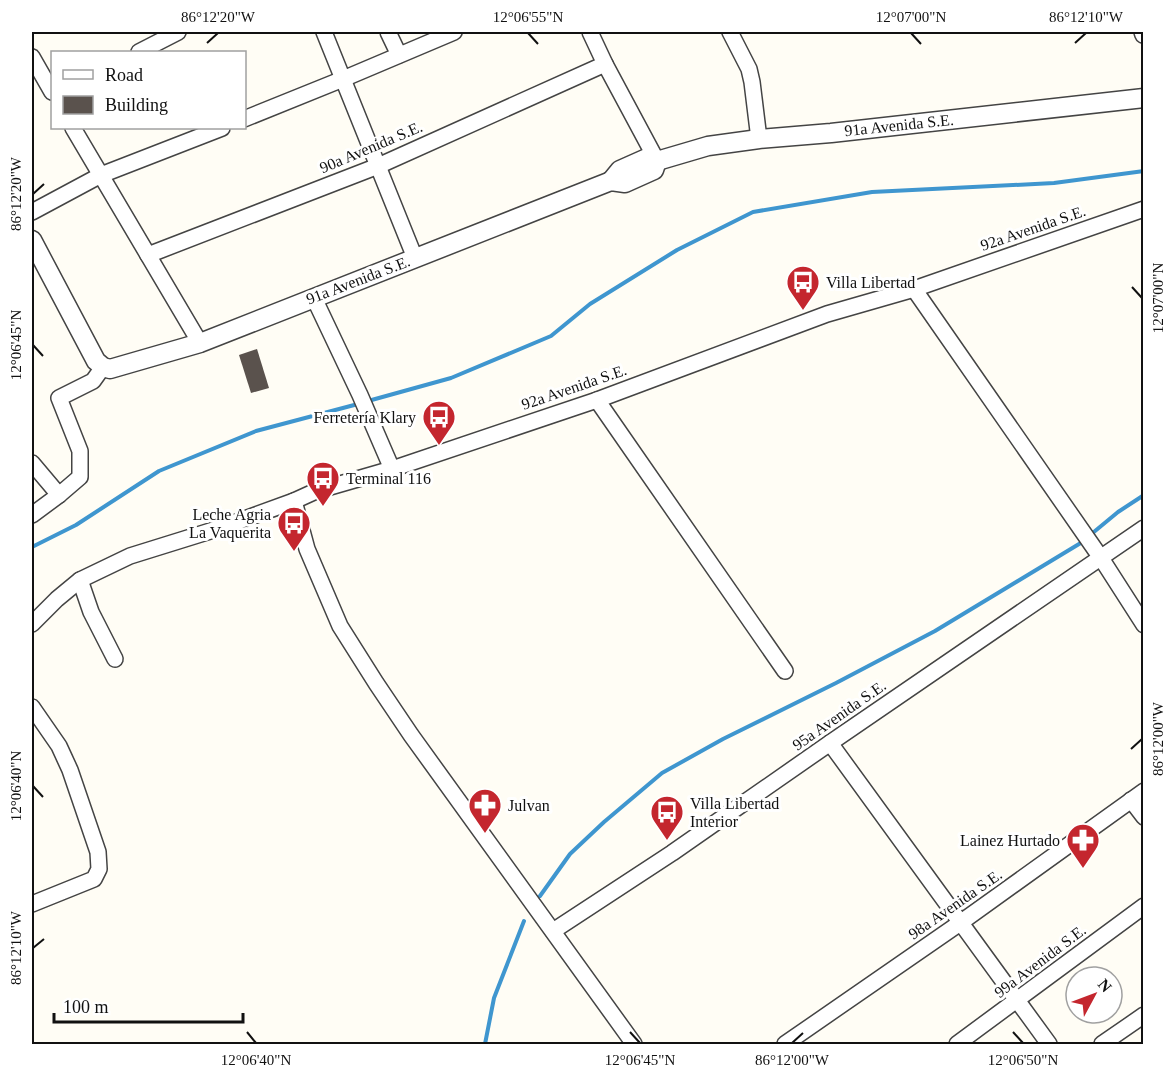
<svg xmlns="http://www.w3.org/2000/svg" width="1175" height="1076" viewBox="0 0 1175 1076" font-family="'Times New Roman',serif">
<rect width="100%" height="100%" fill="#fffdf5"/>
<g fill="none" stroke-linecap="round" stroke-linejoin="round">
<g stroke="#3f96cf" stroke-width="4">
<polyline points="368,401 451,378 551,336 590,304 677,250 753,212 872,192 1054,183 1144,171"/>
<polyline points="1089,536 1118,512 1144,495"/>
<polyline points="32,547 76,525 159,471 256,431 358,404"/>
<polyline points="540,896 570,854 604,822 662,773 723,739 836,683 935,631 1084,541"/>
<polyline points="485,1044 494,998 524,921"/>
</g>
</g>
<polygon fill="#5a524d" points="257,349 269,388 251,393 239,355"/>
<g fill="none" stroke-linecap="round" stroke-linejoin="round">
<defs>
<g id="minor">
<polyline points="324,32 415,258"/>
<polyline points="388,32 399,55"/>
<polyline points="590,32 605,64 657,161"/>
<polyline points="730,32 749,69 752,82 759,139"/>
<polyline points="1142,32 1143,35"/>
<polyline points="139,52 178,32"/>
<polyline points="32,57 52,92"/>
<polyline points="244,119 343,79 454,32"/>
<polyline points="73,128 200,343"/>
<polyline points="32,212 101,175 222,128"/>
<polyline points="148,255 378,166 605,64"/>
<polyline points="914,289 1101,558 1144,625"/>
<polyline points="314,298 360,395 392,469"/>
<polyline points="597,400 785,671"/>
<polyline points="32,463 59,495"/>
<polyline points="294,501 307,549 340,626 376,683 411,735 634,1044"/>
<polyline points="32,515 59,495 80,477 80,451 59,398 93,381 103,367"/>
<polyline points="80,580 91,612 115,659"/>
<polyline points="32,624 57,599 80,580 130,556 220,528 294,501 316,491 392,469 597,400 827,314 914,289 1144,209"/>
<polyline points="32,707 59,746 70,770 98,852 99,869 94,879 32,904"/>
<polyline points="830,743 1049,1044"/>
<polyline points="1131,800 1144,817"/>
<polyline points="553,931 672,853 830,743 1144,528"/>
<polyline points="785,1044 960,923 1144,791"/>
<polyline points="957,1044 1144,906"/>
<polyline points="1102,1044 1144,1015"/>
</g>
<g id="tertiary">
<polyline points="611,181 620,170 647,158 657,161 708,146 759,139 831,133 1144,98"/>
<polyline points="32,240 96,361 103,367 110,369 200,343 611,181 625,183 654,170 657,161"/>
</g>
</defs>
<use href="#minor" stroke="#444" stroke-width="18"/>
<use href="#tertiary" stroke="#444" stroke-width="21"/>
<use href="#minor" stroke="#fff" stroke-width="15"/>
<use href="#tertiary" stroke="#fff" stroke-width="18"/>
</g>
<path fill="none" stroke="#111" stroke-width="2" d="M528,33L538,44M911,33L921,44M207,43L218,33M1075,43L1086,33M33,194L44,184M1132,287L1142,298M33,345L43,356M1131,749L1142,739M33,786L43,797M33,948L44,939M247,1032L256,1043M630,1032L640,1043M1013,1032L1023,1043M792,1043L803,1033"/>
<defs>
<symbol id="bus-pin" viewBox="-11 -11 22 30"><path d="M0 17L-7.5 6A9.5 9.5 0 1 1 7.5 6Z" fill="#c4262e" stroke="#fff"/><path d="M-5-6H5V4H4V6H2V4H-2V6H-4V4H-5ZM-3.5-4V0h7V-4ZM-3.5 1.2v1.5H-2V1.2ZM2 1.2v1.5H3.5V1.2Z" fill="#fff"/></symbol>
<symbol id="pharmacy-pin" viewBox="-11 -11 22 30"><path d="M0 17L-7.5 6A9.5 9.5 0 1 1 7.5 6Z" fill="#c4262e" stroke="#fff"/><path d="M-2-6h4v4h4v4h-4v4h-4v-4h-4v-4h4Z" fill="#fff"/></symbol>
</defs>
<g fill-rule="evenodd">
<use href="#bus-pin" x="784" y="263" width="38" height="52"/>
<use href="#bus-pin" x="420" y="398" width="38" height="52"/>
<use href="#bus-pin" x="304" y="459" width="38" height="52"/>
<use href="#bus-pin" x="275" y="504" width="38" height="52"/>
<use href="#pharmacy-pin" x="466" y="786" width="38" height="52"/>
<use href="#bus-pin" x="648" y="793" width="38" height="52"/>
<use href="#pharmacy-pin" x="1064" y="821" width="38" height="52"/>
</g>
<g text-anchor="middle" dominant-baseline="central" stroke-width="6" stroke-linejoin="round" paint-order="stroke">
<g font-size="16" fill="#111" stroke="#fff">
<text transform="translate(899 125) rotate(-6)">91a Avenida S.E.</text>
<text transform="translate(371 147) rotate(-23)">90a Avenida S.E.</text>
<text transform="translate(1033 228) rotate(-19)">92a Avenida S.E.</text>
<text transform="translate(358 280) rotate(-21)">91a Avenida S.E.</text>
<text transform="translate(574 387) rotate(-19)">92a Avenida S.E.</text>
<text transform="translate(839 715) rotate(-35)">95a Avenida S.E.</text>
<text transform="translate(955 904) rotate(-35)">98a Avenida S.E.</text>
<text transform="translate(1040 961) rotate(-37)">99a Avenida S.E.</text>
</g>
<g font-size="16" fill="#111" stroke="#fff" text-anchor="start">
<text x="826" y="282">Villa Libertad</text>
<text x="416" y="417" text-anchor="end">Ferretería Klary</text>
<text x="346" y="478">Terminal 116</text>
<text x="271" y="514" text-anchor="end">Leche Agria<tspan x="271" dy="18">La Vaquerita</tspan></text>
<text x="690" y="803">Villa Libertad<tspan x="690" dy="18">Interior</tspan></text>
<text x="508" y="805">Julvan</text>
<text x="1060" y="840" text-anchor="end">Lainez Hurtado</text>
</g>
</g>
<rect width="1175" height="1076" fill="none" stroke="#ffffff" stroke-width="66"/>
<rect x="51" y="51" width="195" height="78" fill="#ffffff" stroke="#a0a0a0" stroke-width="1.5"/>
<rect x="63" y="70" width="30" height="9" fill="#ffffff" stroke="#a0a0a0" stroke-width="1.5"/>
<text x="105" y="81" font-size="18" fill="#111111">Road</text>
<rect x="63" y="96" width="30" height="18" fill="#5a524d" stroke="#a0a0a0" stroke-width="1.5"/>
<text x="105" y="111" font-size="18" fill="#111111">Building</text>
<g transform="translate(1094 995) rotate(49)"><circle r="28" fill="#ffffff" stroke="#a0a0a0" stroke-width="1.5"/>
<path d="M0-4.5L10 22L0 15L-10 22Z" fill="#c4262e"/>
<text y="-9" font-size="16" font-weight="bold" text-anchor="middle" fill="#111111">N</text>
</g>
<path d="M54 1013v9h189v-9" fill="none" stroke="#111111" stroke-width="3"/>
<text x="63" y="1013" font-size="18" fill="#111111" stroke="#ffffff" stroke-width="4.5" paint-order="stroke">100 m</text>
<rect x="33" y="33" width="1109" height="1010" fill="none" stroke="#111" stroke-width="2"/>
<g font-size="15" text-anchor="middle" fill="#111">
<text x="218" y="22">86°12'20"W</text>
<text x="528" y="22">12°06'55"N</text>
<text x="911" y="22">12°07'00"N</text>
<text x="1086" y="22">86°12'10"W</text>
<text transform="translate(16 194) rotate(-90)" y="5">86°12'20"W</text>
<text transform="translate(1158 298) rotate(-90)" y="5">12°07'00"N</text>
<text transform="translate(16 345) rotate(-90)" y="5">12°06'45"N</text>
<text transform="translate(1158 739) rotate(-90)" y="5">86°12'00"W</text>
<text transform="translate(16 786) rotate(-90)" y="5">12°06'40"N</text>
<text transform="translate(16 948) rotate(-90)" y="5">86°12'10"W</text>
<text x="256" y="1065">12°06'40"N</text>
<text x="640" y="1065">12°06'45"N</text>
<text x="792" y="1065">86°12'00"W</text>
<text x="1023" y="1065">12°06'50"N</text>
</g>
</svg>
